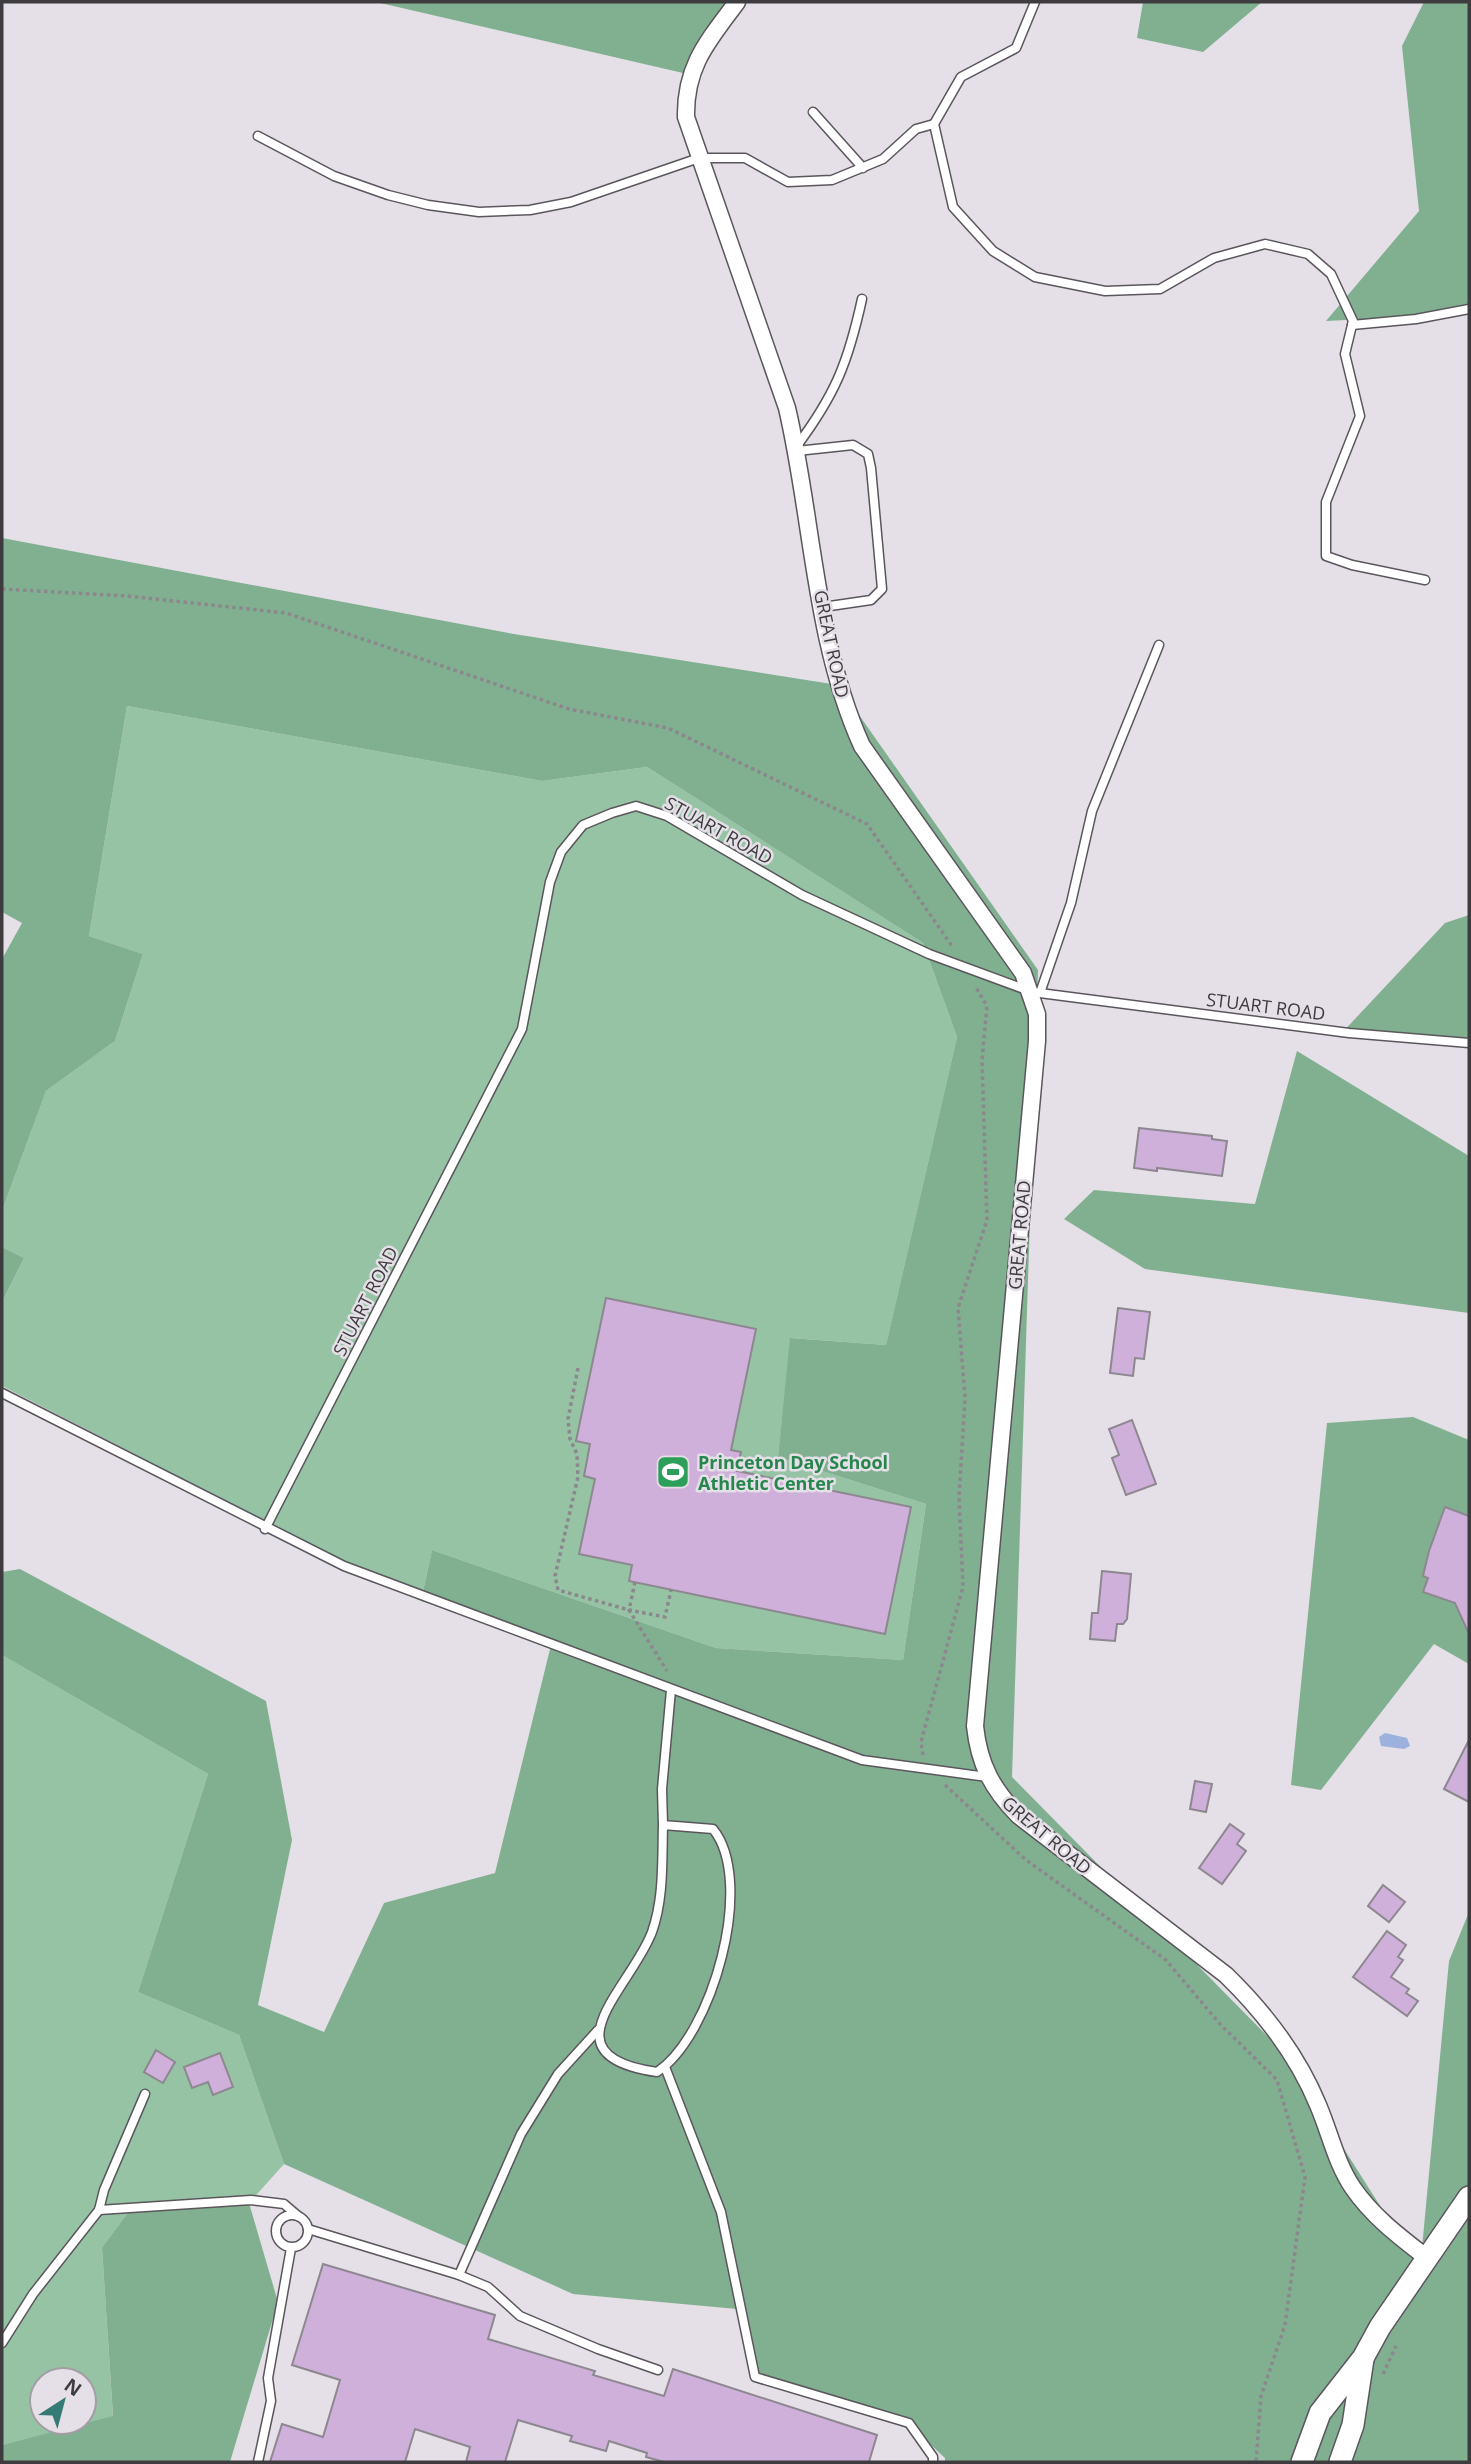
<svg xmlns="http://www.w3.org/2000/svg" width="1471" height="2464" viewBox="0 0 1471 2464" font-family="'Open Sans',sans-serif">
<rect width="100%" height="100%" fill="#e5dfe7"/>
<g fill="#95c3a4" fill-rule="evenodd">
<polygon points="127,706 542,781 647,767 923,943 957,1037 886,1345 791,1338 778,1457 926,1504 903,1660 716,1648 432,1550 421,1601 2,1386 2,1302 24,1258 2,1247 2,1211 46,1091 115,1041 143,954 89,936"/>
<path d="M2,1655L208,1774L138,1992L239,2035L284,2164L249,2203L102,2248L113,2417L2,2445ZM42,2380H84V2422H42Z"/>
</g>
<g fill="#81b090">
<polygon points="376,2 736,2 683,73"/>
<polygon points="1143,2 1262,2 1203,52 1137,38"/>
<polygon points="1424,2 1469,2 1469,314 1326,321 1419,211 1402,46"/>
<polygon points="2,538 514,634 838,685 1038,970 1012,1777 1282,2051 1420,2269 1449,1961 1469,1912 1469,2462 945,2462 945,2458 916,2431 752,2376 737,2309 573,2294 284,2164 239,2035 138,1992 208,1774 2,1655 2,1572 20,1569 266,1701 292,1840 258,2005 324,2032 384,1903 495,1873 552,1641 421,1601 432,1550 716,1648 903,1660 926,1504 778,1457 790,1338 886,1345 957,1037 923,943 647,767 542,781 127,706 89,936 143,954 115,1041 46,1091 2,1211 2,959 22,923 2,912"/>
<polygon points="1469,915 1469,1046 1338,1037 1445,923"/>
<polygon points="1297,1051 1469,1156 1469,1313 1145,1269 1064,1219 1094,1190 1255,1204"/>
<polygon points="2,1247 24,1258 2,1302"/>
<polygon points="1413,1417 1469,1440 1469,1664 1434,1644 1321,1790 1291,1785 1327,1423"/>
<polygon points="249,2203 278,2302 230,2462 2,2462 2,2445 113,2416 102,2248 135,2204"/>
</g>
<polygon fill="#9cb1dd" points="1385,1733 1407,1738 1410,1746 1404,1749 1381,1746 1379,1737"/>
<g fill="#ceb0db" stroke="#8d878f" stroke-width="2">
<polygon points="1139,1128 1212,1136 1212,1139 1227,1141 1222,1176 1157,1168 1157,1171 1134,1168"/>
<polygon points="606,1298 756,1329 731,1450 741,1452 737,1471 911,1507 885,1634 629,1581 632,1565 579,1554 595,1479 584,1476 590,1444 576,1441"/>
<polygon points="1118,1308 1150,1312 1144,1359 1135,1358 1133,1376 1110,1373"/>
<polygon points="1132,1420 1156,1484 1126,1495 1112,1458 1119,1455 1109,1429"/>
<polygon points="1445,1507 1469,1516 1469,1634 1455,1603 1423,1592 1428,1578 1423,1576 1429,1551"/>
<polygon points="1102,1571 1131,1574 1127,1619 1123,1624 1117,1624 1115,1641 1090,1639 1092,1613 1098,1613"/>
<polygon points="1469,1740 1469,1802 1444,1789"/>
<polygon points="1195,1781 1212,1784 1206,1812 1190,1809"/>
<polygon points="1230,1824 1244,1834 1237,1844 1246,1851 1222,1884 1199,1868"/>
<polygon points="1383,1885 1405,1902 1389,1922 1368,1906"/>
<polygon points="1387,1931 1406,1945 1398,1957 1403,1960 1391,1977 1409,1989 1406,1993 1418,2001 1407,2016 1353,1977"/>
<polygon points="156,2050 175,2062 163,2083 144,2072"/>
<polygon points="220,2053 233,2087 213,2095 208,2082 192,2088 184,2067"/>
<polygon points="323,2264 495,2315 488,2339 595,2371 593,2375 664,2396 673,2369 877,2435 869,2462 664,2462 646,2457 647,2453 609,2441 606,2451 570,2441 572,2436 518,2420 505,2462 466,2462 470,2447 415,2429 405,2462 270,2462 282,2424 323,2437 340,2380 292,2365"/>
</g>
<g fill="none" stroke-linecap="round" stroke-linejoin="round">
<defs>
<g id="service">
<polyline points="1035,2 1016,48 961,77 934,124 953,207 993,251 1035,277 1105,291 1160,289 1214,258 1265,244 1308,254 1331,274 1353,321 1345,354 1360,416 1326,502 1326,556 1352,565 1425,580"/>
<polyline points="813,112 863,168"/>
<polyline points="258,136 334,176 388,195 428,205 479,212 530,210 571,202 699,158 745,158 788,182 832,180 883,159 916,129 934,124"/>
<polyline points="1352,325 1416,319 1469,309"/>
<path d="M796,447C835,395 848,363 862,299"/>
<polyline points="797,451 853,445 868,454 871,468 882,589 871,600 823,607"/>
<polyline points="1040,993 1071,903 1092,811 1159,645"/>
<polyline points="2,1393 344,1566 862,1760 987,1777"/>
<polyline points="265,1529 522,1029 550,882 561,852 583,825 612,813 636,806 667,816 802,895 929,954 1032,992 1349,1033 1469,1043"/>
<path d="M663,1825C662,1861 664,1898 652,1932C631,1988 542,2056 657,2072C712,2036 756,1882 713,1829L663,1825L662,1789L671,1690"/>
<polyline points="665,2067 721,2212 755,2377 909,2423 933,2457 933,2462"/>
<polyline points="99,2210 251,2200 284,2204 298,2216"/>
<circle cx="292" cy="2231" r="16"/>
<polyline points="308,2229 459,2275 521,2134 558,2074 598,2030"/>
<polyline points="459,2275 488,2287 520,2316 598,2349 658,2370"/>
<polyline points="2,2343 33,2294 99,2210 104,2190 145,2094"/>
<polyline points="258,2462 271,2401 268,2378 291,2248"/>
</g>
<path id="minor" d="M737,2C708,41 685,66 686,117L787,408C813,519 814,640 862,746L1023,973L1037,1014V1041L975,1726C979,1764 992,1789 1019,1816L1226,1975C1265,2013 1297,2054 1318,2105C1330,2133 1336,2163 1353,2188C1373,2217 1400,2237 1427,2258"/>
<g id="tertiary">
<polyline points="1302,2462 1320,2413 1363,2358 1380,2327 1469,2197"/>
<polyline points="1340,2462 1353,2425 1363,2359"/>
</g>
</defs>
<use href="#service" stroke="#5b565d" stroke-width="11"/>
<use href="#minor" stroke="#5b565d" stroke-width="19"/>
<use href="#tertiary" stroke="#5b565d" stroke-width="24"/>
<g stroke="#8b878c" stroke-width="3.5" stroke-dasharray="3.5 3.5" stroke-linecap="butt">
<polyline points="2,589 127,596 286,613 569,709 668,728 867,824 952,946"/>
<polyline points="578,1368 568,1419 570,1439 577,1454 578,1477 555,1576 558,1590 629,1610 667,1671"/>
<polyline points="635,1582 629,1610 665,1617 671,1590"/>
<polyline points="923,1755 921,1742 963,1587 959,1498 965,1398 958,1308 987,1220 982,1060 987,1006 975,986"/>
<polyline points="945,1785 1026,1860 1166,1960 1220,2024 1277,2080 1305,2177 1285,2325 1261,2396 1256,2462"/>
<polyline points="1383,2374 1396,2346"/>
</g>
<use href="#service" stroke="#fff" stroke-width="8"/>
<use href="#minor" stroke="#fff" stroke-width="16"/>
<use href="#tertiary" stroke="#fff" stroke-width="21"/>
</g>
<defs>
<symbol id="stadium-square" viewBox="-11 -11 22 22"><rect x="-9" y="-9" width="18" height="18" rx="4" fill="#2e9e5b" stroke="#e5dfe7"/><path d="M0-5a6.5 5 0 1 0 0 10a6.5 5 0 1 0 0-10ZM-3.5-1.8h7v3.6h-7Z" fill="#fff"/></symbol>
</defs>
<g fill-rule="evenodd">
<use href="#stadium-square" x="654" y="1453" width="38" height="38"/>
</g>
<g text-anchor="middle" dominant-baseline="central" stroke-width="5" stroke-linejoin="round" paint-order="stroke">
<g font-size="18" fill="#3e3c3f" stroke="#e5dfe7">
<text transform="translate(832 644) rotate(78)">GREAT ROAD</text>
<text transform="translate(719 830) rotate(29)">STUART ROAD</text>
<text transform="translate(1266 1006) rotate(7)">STUART ROAD</text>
<text transform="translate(1019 1235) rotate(-85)">GREAT ROAD</text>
<text transform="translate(365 1301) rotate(-63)">STUART ROAD</text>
<text transform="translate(1047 1835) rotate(40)">GREAT ROAD</text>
</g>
<g font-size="18" font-weight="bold" fill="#27864d" stroke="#e5dfe7" text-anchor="start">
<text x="698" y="1462">Princeton Day School<tspan x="698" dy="21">Athletic Center</tspan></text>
</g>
</g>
<rect width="1471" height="2464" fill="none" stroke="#3e3c3f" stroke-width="7"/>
<g transform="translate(63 2401) rotate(36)"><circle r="33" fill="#e5dfe7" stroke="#a29ea4" stroke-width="2"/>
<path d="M0-5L12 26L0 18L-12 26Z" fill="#337b74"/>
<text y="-10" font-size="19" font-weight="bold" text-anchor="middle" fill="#3e3c3f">N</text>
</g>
</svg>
